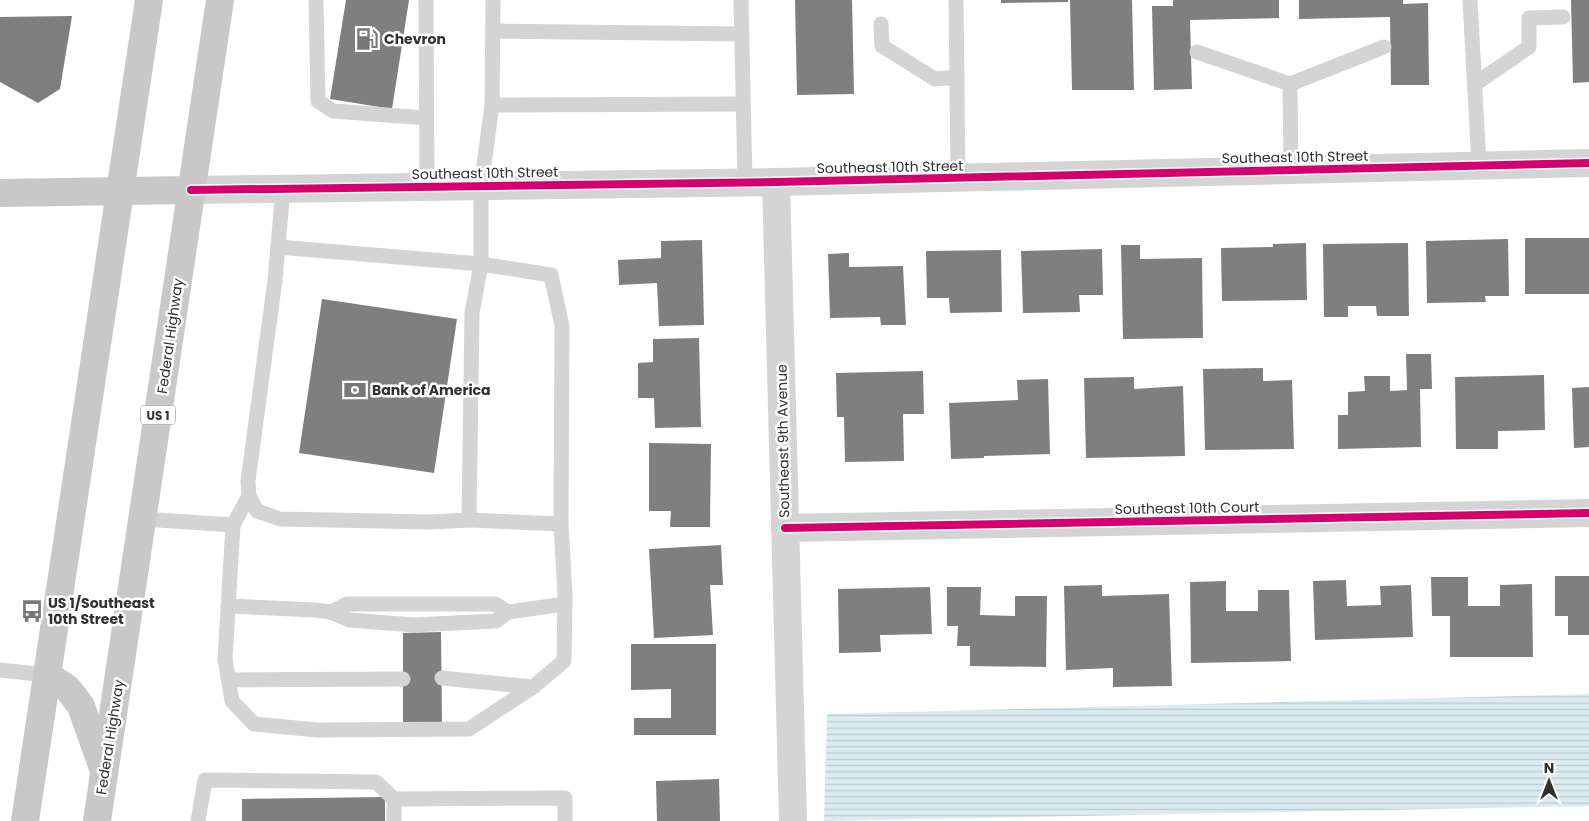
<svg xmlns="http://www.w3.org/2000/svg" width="1589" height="821" viewBox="0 0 1589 821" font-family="Poppins,sans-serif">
<defs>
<pattern id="water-rules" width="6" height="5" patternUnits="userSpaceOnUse" patternTransform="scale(1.25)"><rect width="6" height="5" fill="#daebf2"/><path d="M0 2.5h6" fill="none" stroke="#bbcad0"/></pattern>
</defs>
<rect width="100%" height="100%" fill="#fff"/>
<polygon fill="url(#water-rules)" points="1589,694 1589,806 824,821 827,714"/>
<g fill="#7f7f7f">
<polygon points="346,0 409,0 392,109 330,99"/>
<polygon points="795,0 852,0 854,94 797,95"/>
<polygon points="1001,0 1068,0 1068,2 1001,3"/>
<polygon points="1070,0 1132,0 1134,90 1072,90"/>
<polygon points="1173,0 1279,0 1279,18 1190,20 1192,89 1154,90 1152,6 1173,6"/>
<polygon points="1299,0 1403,0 1403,4 1428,3 1429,85 1391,85 1390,17 1299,19"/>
<polygon points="1571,0 1589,0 1589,82 1573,83"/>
<polygon points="72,16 60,89 38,103 0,82 0,17"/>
<rect x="1525" y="238" width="64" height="56"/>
<polygon points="1508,239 1509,296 1485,296 1486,302 1427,303 1426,241"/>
<polygon points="702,240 704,325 659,326 657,283 619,285 618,260 661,258 661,241"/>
<polygon points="1306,243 1307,300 1222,301 1221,248 1273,247 1273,244"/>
<polygon points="1408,243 1409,316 1377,316 1376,306 1348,306 1348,317 1324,317 1323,244"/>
<polygon points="1121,245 1140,245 1140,259 1202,258 1203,338 1123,339"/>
<polygon points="1102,249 1103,295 1079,295 1080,312 1023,313 1021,251"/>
<polygon points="1001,250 1002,312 950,313 949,298 927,298 926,251"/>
<polygon points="849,253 849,267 903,266 906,325 881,325 880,317 830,318 828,254"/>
<polygon points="322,299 457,319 434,473 299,453"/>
<polygon points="699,338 701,427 655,428 654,398 638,398 638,363 653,362 653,339"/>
<polygon points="1406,354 1431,354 1432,389 1420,389 1421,447 1338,449 1338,415 1348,415 1348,392 1365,391 1364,376 1390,376 1390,391 1407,390"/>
<polygon points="1263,368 1263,381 1292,380 1294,449 1205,450 1203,369"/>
<polygon points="923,371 924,414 903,414 904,461 845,462 844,417 837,417 836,373"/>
<polygon points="1544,375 1545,430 1498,431 1498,449 1456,449 1455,377"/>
<polygon points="1134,377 1134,389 1183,386 1185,456 1086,458 1084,378"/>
<polygon points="1048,379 1050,454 984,456 984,458 951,459 949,403 1018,400 1017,380"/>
<polygon points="1589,387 1589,447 1574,448 1572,388"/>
<polygon points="649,443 711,444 710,527 670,527 671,511 649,511"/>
<polygon points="721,545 723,585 710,585 713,635 654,638 649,549"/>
<polygon points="1555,576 1589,576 1589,635 1568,635 1568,616 1555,616"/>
<polygon points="1431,577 1468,577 1468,606 1500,606 1500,585 1532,584 1533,657 1450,657 1450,616 1432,616"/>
<polygon points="1346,580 1347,606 1381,605 1380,586 1411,585 1413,637 1315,640 1313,581"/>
<polygon points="1226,581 1226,611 1258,611 1258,590 1289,590 1291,661 1191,663 1190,582"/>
<polygon points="1102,585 1102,596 1169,594 1172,686 1113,687 1113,668 1066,670 1064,586"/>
<polygon points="930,587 932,634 880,635 881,652 839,653 838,589"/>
<polygon points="947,587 981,587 980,615 1015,616 1015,596 1047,596 1046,667 970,666 970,646 957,646 958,626 947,626"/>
<polygon points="441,632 442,723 403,723 403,633"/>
<polygon points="631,644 716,644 716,735 634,735 634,718 671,718 671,689 631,690"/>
<polygon points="719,779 720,821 657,821 656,781"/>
<polygon points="385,797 385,821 242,821 242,799"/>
</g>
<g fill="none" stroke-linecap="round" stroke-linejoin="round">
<g stroke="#d4d4d4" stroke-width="15">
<polyline points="316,0 318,101 333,111 426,118"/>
<polyline points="426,0 427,187"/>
<polyline points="741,0 745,182"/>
<polyline points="956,0 958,177"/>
<polyline points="1470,0 1479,165"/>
<polyline points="881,24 882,46 935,79 957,77"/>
<polyline points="493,31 742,34"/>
<polyline points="1197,52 1290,84"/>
<polyline points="1475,84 1529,47 1529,18 1563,17"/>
<polyline points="492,105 493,0"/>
<polyline points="1291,170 1290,84 1384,47"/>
<polyline points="283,189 275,280 248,481 249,496 257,511 280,519 430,522 469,520 472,313 481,264 481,186 492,105 743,104"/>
<polyline points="143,519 233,525 249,496"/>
<polyline points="469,520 561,524"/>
<polyline points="233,525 225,659 232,701 254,724 317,730 469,729 533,687 564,661 565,595 561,524 562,326 551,275 481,264 278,247"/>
<polyline points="228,606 315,610 331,612 347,604 495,604 508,612 565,604"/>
<polyline points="331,612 350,620 413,625 496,621 508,612"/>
<polyline points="0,670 47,675"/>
<polyline points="442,678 533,687"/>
<polyline points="229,680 403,679"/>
<polyline points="394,799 394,821"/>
<polyline points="198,821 205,780 376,782 394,799 565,798 565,821"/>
</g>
<g stroke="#d4d4d4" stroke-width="28">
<polyline points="776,182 793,821"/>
<polyline points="785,528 1589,513"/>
</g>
<polyline stroke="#d4d4d4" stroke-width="28" points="191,190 776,182 1589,163"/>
<g stroke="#c8c8c8" stroke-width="28">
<polyline points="0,193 191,190"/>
<polyline points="47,675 68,689 81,706 103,768"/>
<polyline points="25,821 149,0"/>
<polyline points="97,821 220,0"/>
</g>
<defs>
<g id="cycleway">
<polyline points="191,190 776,182 1589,163"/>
<polyline points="785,528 1589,513"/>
</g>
</defs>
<use href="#cycleway" stroke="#fff" stroke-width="11"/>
<use href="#cycleway" stroke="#d6006c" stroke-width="8"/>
</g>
<defs>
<symbol id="fuel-bare" viewBox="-9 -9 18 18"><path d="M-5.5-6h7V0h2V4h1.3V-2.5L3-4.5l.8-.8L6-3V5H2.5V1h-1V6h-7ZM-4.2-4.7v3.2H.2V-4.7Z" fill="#787878" stroke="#fff" stroke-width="2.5" paint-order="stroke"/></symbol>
<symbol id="bank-bare" viewBox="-9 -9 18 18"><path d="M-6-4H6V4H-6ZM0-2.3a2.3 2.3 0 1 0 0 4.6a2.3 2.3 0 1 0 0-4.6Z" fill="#787878" stroke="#fff" stroke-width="2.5" paint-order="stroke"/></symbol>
<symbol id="bus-bare" viewBox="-9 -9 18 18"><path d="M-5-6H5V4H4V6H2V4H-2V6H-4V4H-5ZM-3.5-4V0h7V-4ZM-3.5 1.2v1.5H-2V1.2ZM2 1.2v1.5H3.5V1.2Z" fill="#787878" stroke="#fff" stroke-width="2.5" paint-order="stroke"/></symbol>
</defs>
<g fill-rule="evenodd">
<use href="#fuel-bare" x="351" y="23" width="32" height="32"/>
<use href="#bank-bare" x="339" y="374" width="32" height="32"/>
<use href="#bus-bare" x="16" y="595" width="32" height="32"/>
</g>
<g text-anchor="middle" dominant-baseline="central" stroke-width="5" stroke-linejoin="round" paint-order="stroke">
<rect fill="#fff" stroke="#6e6e6e" stroke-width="1" x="140.5" y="405.5" width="35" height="19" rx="4"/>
<g font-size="12" font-weight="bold" fill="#303030">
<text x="158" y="415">US 1</text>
</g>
<g font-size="14" font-weight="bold" fill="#303030" stroke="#fff" text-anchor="start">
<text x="384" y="39">Chevron</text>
<text x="372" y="390">Bank of America</text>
<text x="48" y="603">US 1/Southeast<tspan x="48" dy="16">10th Street</tspan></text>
</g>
<g font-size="14" fill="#303030" stroke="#fff">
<text transform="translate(1295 157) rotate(-1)">Southeast 10th Street</text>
<text transform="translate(890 167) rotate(-1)">Southeast 10th Street</text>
<text transform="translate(485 173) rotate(-1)">Southeast 10th Street</text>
<text transform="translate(170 336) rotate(-82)">Federal Highway</text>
<text transform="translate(783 441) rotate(-91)">Southeast 9th Avenue</text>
<text transform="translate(1187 508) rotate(-1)">Southeast 10th Court</text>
<text transform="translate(110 737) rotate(-81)">Federal Highway</text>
</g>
</g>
<g transform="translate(1549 781)" stroke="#ffffff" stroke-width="4" paint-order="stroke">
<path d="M0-4L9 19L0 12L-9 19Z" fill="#303030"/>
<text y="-8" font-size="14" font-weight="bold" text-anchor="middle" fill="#303030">N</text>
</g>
</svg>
